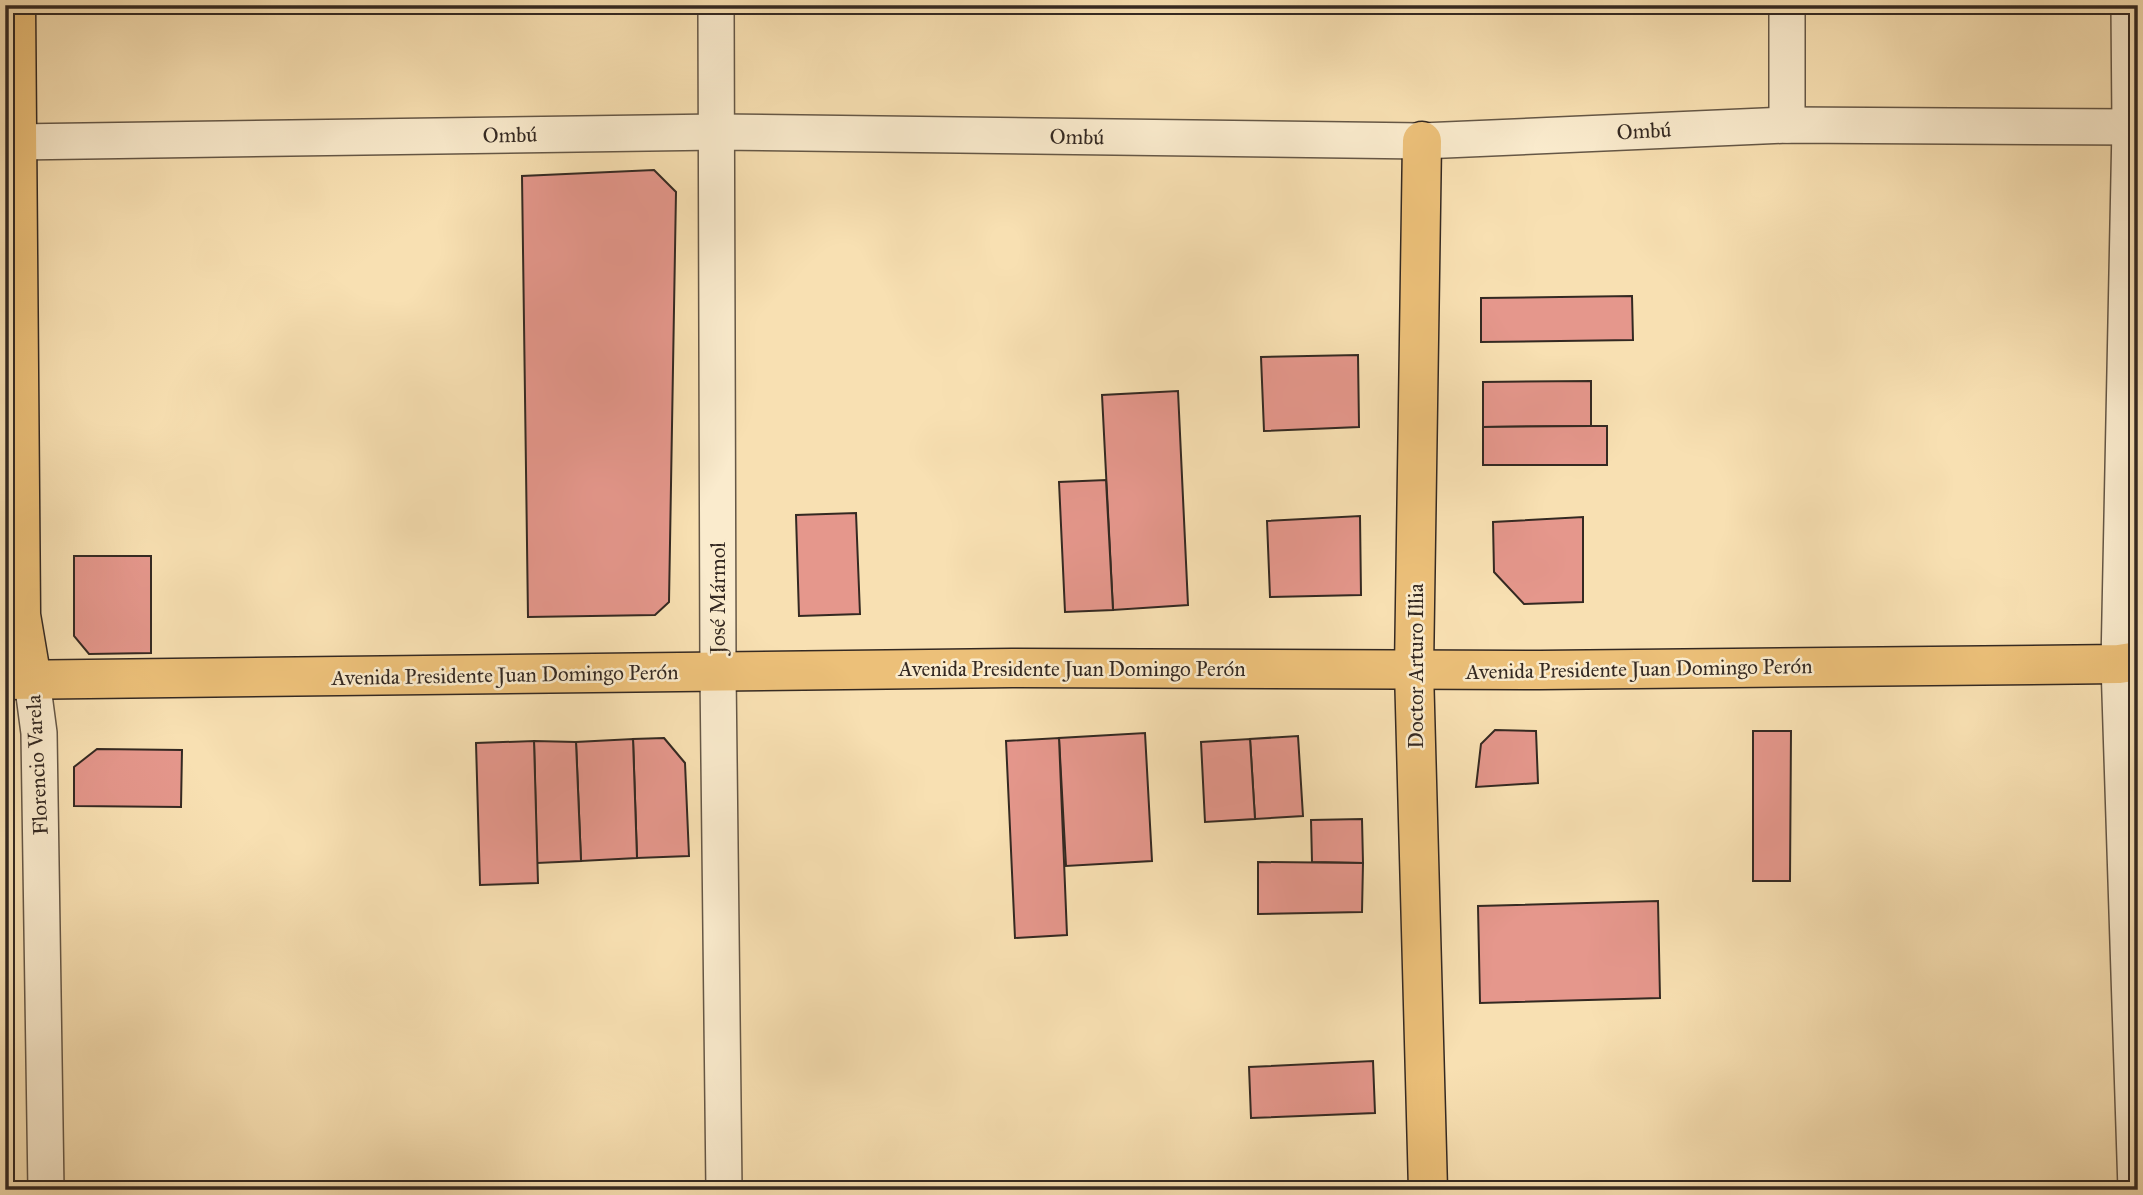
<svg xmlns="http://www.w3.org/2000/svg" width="2143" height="1195" viewBox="0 0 2143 1195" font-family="'IM FELL Great Primer',serif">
<rect width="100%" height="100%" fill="#f8e0b2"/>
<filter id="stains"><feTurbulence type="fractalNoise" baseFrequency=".00286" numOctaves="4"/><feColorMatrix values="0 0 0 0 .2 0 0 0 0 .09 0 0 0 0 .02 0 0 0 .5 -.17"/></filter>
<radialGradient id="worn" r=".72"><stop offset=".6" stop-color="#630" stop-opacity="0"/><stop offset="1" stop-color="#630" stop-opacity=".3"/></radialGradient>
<g fill="#e5978c" stroke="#342922" stroke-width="2">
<polygon points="654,170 676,192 669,602 655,615 528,617 522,176"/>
<polygon points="1632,296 1633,340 1481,342 1481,298"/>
<polygon points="1358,355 1359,427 1264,431 1261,357"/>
<polygon points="1591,381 1591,426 1483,427 1483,382"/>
<polygon points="1178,391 1188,605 1113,610 1102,395"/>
<polygon points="1591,426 1607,426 1607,465 1483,465 1483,427"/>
<polygon points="1106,480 1113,610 1065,612 1059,482"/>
<polygon points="856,513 860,614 799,616 796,515"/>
<polygon points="1360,516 1361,595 1270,597 1267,521"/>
<polygon points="1583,517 1583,602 1524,604 1494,572 1493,522"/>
<polygon points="74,556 151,556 151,653 89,654 74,636"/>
<polygon points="1495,730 1536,731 1538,783 1476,787 1481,744"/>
<polygon points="1753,731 1791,731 1790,881 1753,881"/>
<polygon points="1145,733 1152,861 1066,866 1059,738"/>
<polygon points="1298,736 1303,816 1255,819 1250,739"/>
<polygon points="664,738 685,763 689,856 637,858 633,739"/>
<polygon points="1059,738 1067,935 1015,938 1006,741"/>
<polygon points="633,739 637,858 581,861 576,742"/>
<polygon points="1250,739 1255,819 1205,822 1201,742"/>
<polygon points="534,741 576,742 581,861 537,863"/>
<polygon points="534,741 538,883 480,885 476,743"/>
<polygon points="97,749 182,750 181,807 74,806 74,767"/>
<polygon points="1362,819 1363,863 1312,862 1311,820"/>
<polygon points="1258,862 1363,863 1362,912 1258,914"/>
<polygon points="1658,901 1660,998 1480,1003 1478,906"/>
<polygon points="1373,1061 1375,1113 1251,1118 1249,1067"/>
</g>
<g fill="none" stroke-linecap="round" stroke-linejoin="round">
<defs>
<g id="minor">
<polyline points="716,5 718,673 724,1190"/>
<polyline points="1787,5 1787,125"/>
<polyline points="2129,5 2130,127 2119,664 2136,1190"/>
<polyline points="16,142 718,132 1422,141 1787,125 2138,127"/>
<polyline points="32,680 39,733 46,1190"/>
</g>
<g id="major">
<polyline points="16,5 21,615 32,680"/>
<polyline points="1422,141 1414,670 1428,1190"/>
<polyline points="5,680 1012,668 1540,670 2119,664 2138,661"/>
</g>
</defs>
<use href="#minor" stroke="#655746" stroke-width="38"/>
<use href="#major" stroke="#342922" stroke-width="41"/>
<use href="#minor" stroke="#faebcd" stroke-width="35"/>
<use href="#major" stroke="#ecc079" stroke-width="38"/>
</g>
<g text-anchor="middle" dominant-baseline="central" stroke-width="5" stroke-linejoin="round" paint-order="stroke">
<g font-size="21" fill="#342922" stroke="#faebcd">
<text transform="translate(1644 131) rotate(-3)">Ombú</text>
<text transform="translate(510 135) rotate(-1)">Ombú</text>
<text transform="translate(1077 137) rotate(1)">Ombú</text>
<text transform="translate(718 598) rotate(-90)">José Mármol</text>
<text transform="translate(1416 666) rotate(-90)">Doctor Arturo Illia</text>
<text x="1072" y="669">Avenida Presidente Juan Domingo Perón</text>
<text transform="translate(1639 669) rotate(-1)">Avenida Presidente Juan Domingo Perón</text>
<text transform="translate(505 675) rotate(-1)">Avenida Presidente Juan Domingo Perón</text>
<text transform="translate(37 765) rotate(-93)">Florencio Varela</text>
</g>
</g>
<rect width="2143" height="1195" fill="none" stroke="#f8e0b2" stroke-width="28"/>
<rect x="7" y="7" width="2129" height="1181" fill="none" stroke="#342922" stroke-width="3.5"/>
<rect x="14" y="14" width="2115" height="1167" fill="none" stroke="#342922" stroke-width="2"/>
<rect width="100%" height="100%" filter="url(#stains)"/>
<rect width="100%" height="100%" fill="url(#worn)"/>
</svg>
